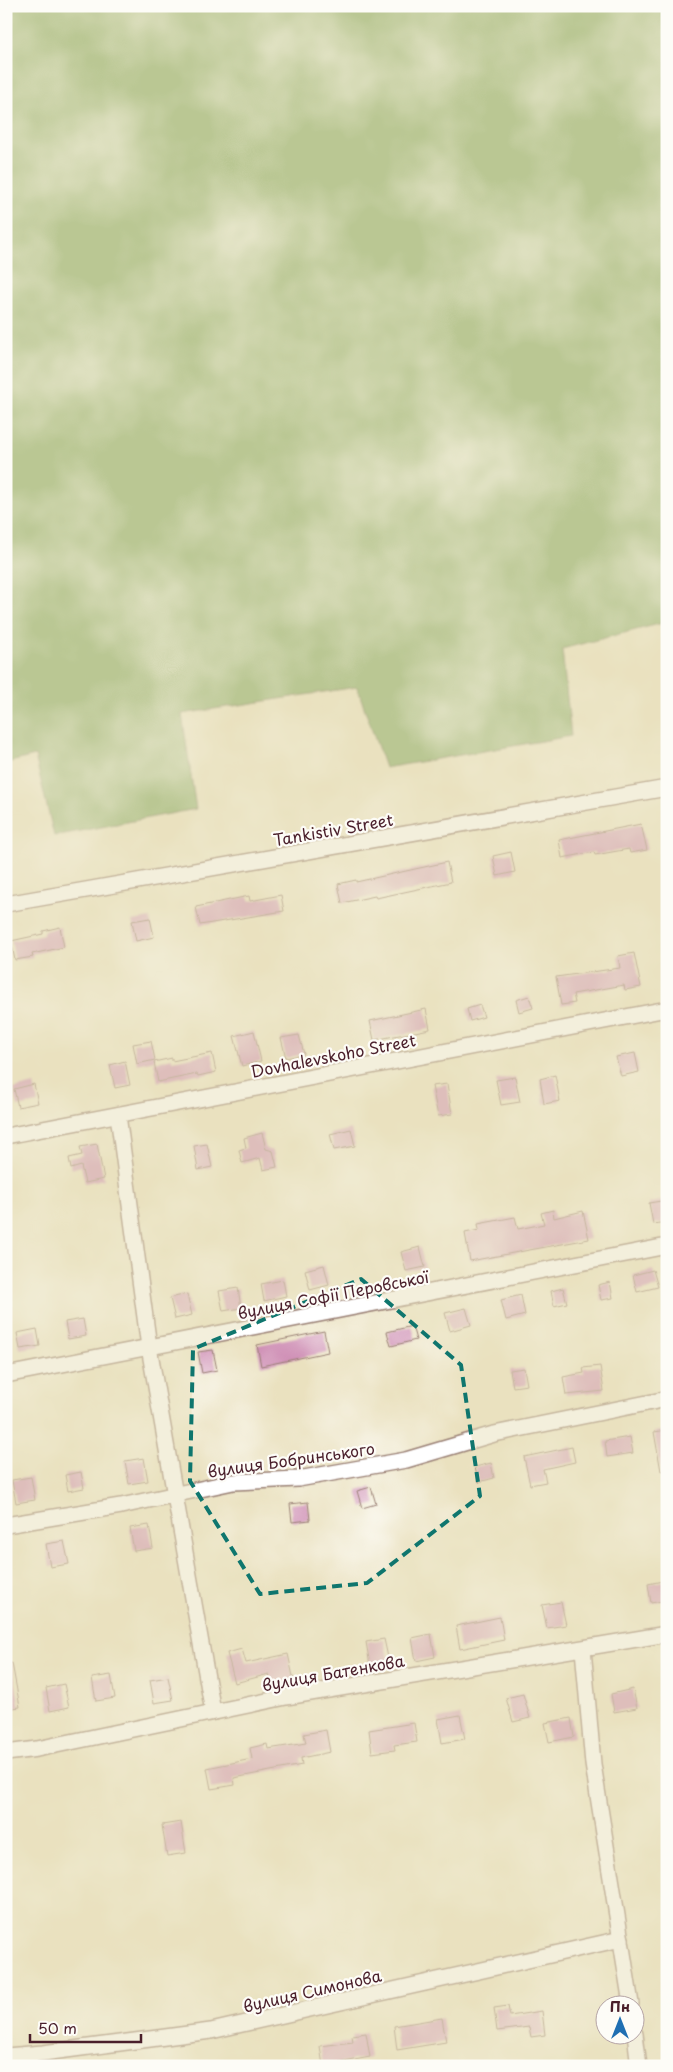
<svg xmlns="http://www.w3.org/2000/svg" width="673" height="2072" viewBox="0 0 673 2072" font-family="'Playpen Sans',sans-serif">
<rect width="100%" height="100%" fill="#fdfcf7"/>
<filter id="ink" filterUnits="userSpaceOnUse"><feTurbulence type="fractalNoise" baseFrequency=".02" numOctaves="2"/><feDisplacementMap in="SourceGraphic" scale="10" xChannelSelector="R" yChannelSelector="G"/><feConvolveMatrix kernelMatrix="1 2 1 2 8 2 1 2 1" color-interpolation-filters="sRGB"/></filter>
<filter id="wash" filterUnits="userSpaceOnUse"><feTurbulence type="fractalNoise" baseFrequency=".0096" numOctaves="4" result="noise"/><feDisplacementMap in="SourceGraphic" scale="20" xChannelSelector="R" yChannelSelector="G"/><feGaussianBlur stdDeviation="1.12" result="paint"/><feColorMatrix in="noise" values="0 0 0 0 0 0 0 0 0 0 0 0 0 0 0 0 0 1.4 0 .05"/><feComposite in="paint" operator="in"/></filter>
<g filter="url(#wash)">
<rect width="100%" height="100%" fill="#eae1bf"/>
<polygon fill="#80a65d" stroke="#656244" points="6,6 667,6 667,622 562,649 571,736 385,768 357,687 182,714 196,809 54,836 35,756 6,763"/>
<g id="blocks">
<g fill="#d092b7">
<polygon points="641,824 647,850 630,853 629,849 595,855 594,852 562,858 559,840"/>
<polygon points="511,852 515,872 497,876 493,856"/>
<polygon points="447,862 451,882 376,898 375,896 342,903 338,884 356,880 356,882"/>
<polygon points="281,895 284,911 200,925 196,907 249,896 250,901"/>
<polygon points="150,918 154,937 136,941 132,921"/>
<polygon points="60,927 64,947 32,954 33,957 15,960 11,941 43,934 43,931"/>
<polygon points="634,953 641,987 625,990 624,985 573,994 575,1003 561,1005 556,977 620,968 618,956"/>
<polygon points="529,996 533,1008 519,1012 516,1000"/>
<polygon points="480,1005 484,1017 470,1021 467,1009"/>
<polygon points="426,1009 430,1029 374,1040 370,1021"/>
<polygon points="254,1031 261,1061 242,1066 234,1036"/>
<polygon points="299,1035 304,1054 286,1058 281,1038"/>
<polygon points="151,1041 155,1060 137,1064 133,1044"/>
<polygon points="212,1053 216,1072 198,1076 197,1074 158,1082 154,1062 172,1058 172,1061"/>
<polygon points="635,1053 639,1072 621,1076 616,1057"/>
<polygon points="125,1061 130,1085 115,1088 110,1065"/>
<polygon points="555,1075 560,1101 544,1104 540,1079"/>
<polygon points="515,1077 520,1102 501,1105 496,1080"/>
<polygon points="34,1084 38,1103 18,1107 14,1089"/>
<polygon points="447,1084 452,1114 438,1116 432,1086"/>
<polygon points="351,1129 355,1146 334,1150 330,1134"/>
<polygon points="262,1133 266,1149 273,1151 277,1167 263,1170 260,1158 242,1163 239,1150 246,1148 244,1138"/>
<polygon points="97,1144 104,1179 85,1183 81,1166 71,1169 69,1158 82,1155 80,1147"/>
<polygon points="207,1144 212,1167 198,1170 194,1146"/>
<polygon points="667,1200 667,1222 653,1224 649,1203"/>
<polygon points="553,1210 554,1218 583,1211 589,1239 470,1261 465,1233 479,1230 478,1224 515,1217 518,1229 544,1224 541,1213"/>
<polygon points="420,1247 425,1267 406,1271 401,1252"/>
<polygon points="324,1265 329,1285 310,1290 305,1270"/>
<polygon points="653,1270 658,1287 637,1292 633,1275"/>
<polygon points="283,1280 286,1296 264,1301 261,1284"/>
<polygon points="610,1282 613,1298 601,1300 598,1285"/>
<polygon points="238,1288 241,1308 223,1311 219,1291"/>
<polygon points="563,1288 567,1303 554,1306 551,1291"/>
<polygon points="187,1294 192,1315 175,1319 170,1298"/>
<polygon points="521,1295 525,1315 506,1320 501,1300"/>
<polygon points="466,1308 471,1325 450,1331 445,1313"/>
<polygon points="83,1319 86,1336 68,1339 65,1322"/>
<polygon points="412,1326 416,1340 391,1346 387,1332"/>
<polygon points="37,1329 40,1346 20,1349 17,1333"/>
<polygon points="324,1331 328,1352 261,1366 257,1345"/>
<polygon points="213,1350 217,1370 202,1373 198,1352"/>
<polygon points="600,1366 604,1391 566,1395 563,1377 584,1373 583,1368"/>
<polygon points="524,1368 527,1385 513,1387 510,1370"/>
<polygon points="667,1430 667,1470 661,1471 654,1432"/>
<polygon points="630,1437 633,1453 607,1457 605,1441"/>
<polygon points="572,1447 575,1462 543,1469 546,1482 530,1485 524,1457"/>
<polygon points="144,1458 148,1481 129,1484 125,1461"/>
<polygon points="491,1463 494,1478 479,1482 475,1467"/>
<polygon points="81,1472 84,1488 68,1491 65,1475"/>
<polygon points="31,1477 35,1500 16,1503 12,1480"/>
<polygon points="371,1487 376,1504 362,1508 357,1491"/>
<polygon points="308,1502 310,1520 292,1522 290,1504"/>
<polygon points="149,1525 153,1548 134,1551 130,1528"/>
<polygon points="64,1541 69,1564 50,1567 46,1544"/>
<polygon points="667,1580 667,1600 651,1603 648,1584"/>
<polygon points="561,1602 566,1625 547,1628 542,1605"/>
<polygon points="500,1617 504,1640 460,1649 456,1626"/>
<polygon points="431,1634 435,1657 416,1661 412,1638"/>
<polygon points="384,1639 389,1662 370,1665 366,1642"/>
<polygon points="242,1649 246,1663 288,1654 294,1681 272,1687 269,1674 235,1683 227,1653"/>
<polygon points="12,1663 20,1707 6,1709 6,1664"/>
<polygon points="111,1675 115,1698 96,1701 92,1678"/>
<polygon points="168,1677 173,1700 154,1703 150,1680"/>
<polygon points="64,1684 69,1707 50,1711 46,1688"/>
<polygon points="633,1689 637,1708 614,1712 611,1694"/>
<polygon points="523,1694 530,1718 513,1722 506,1698"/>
<polygon points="460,1715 465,1739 442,1743 438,1719"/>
<polygon points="571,1718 574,1737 549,1742 545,1723"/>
<polygon points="414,1723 417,1742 394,1745 395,1750 372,1753 369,1730"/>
<polygon points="326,1730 330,1752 301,1758 302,1765 234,1778 235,1785 211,1789 207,1768 252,1759 250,1748 267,1744 268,1749 306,1743 304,1734"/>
<polygon points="181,1822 186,1853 167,1856 162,1825"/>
<polygon points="508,2006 510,2016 542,2011 545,2035 531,2037 529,2027 497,2031 494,2008"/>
<polygon points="442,2018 446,2042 397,2050 394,2026"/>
<polygon points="366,2033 370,2057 323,2066 320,2046 353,2042 352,2035"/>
</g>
</g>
</g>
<g filter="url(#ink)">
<use href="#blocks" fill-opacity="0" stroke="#9a8075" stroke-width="1"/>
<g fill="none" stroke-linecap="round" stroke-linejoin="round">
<defs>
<g id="street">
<polyline points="6,904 667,788"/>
<polyline points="118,1115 149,1347 213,1712"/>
<polyline points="6,1136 667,1009"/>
<polyline points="6,1375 667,1246"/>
<polyline points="6,1525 121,1506 233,1482 298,1479 406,1460 494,1434 667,1399"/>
<polyline points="583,1649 593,1764 631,2004"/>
<polyline points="6,1753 37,1749 286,1697 667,1634"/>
<polyline points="635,2034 639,2066"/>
<polyline points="6,2056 43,2053 211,2031 621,1939"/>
</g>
</defs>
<use href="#street" stroke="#9a8075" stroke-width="18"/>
<use href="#street" stroke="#fff" stroke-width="15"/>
</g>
</g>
<path d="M0 0H673V2072H0ZM361,1279L461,1365L480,1496L367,1583L260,1594L190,1481L193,1349Z" fill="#eae1bf" fill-opacity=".55" fill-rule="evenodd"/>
<path fill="none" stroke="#0f766e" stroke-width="4" stroke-dasharray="10 6" stroke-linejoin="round" d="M361,1279L461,1365L480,1496L367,1583L260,1594L190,1481L193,1349Z"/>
<g text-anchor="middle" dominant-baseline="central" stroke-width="4.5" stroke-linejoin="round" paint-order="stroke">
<g font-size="16" fill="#4a1f2b" stroke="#fdfcf7">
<text transform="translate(333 829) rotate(-10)">Tankistiv Street</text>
<text transform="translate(333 1055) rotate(-11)">Dovhalevskoho Street</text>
<text transform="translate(333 1294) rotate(-11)">вулиця Софії Перовської</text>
<text transform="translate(291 1459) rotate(-8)">вулиця Бобринського</text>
<text transform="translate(333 1672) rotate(-10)">вулиця Батенкова</text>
<text transform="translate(312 1990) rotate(-13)">вулиця Симонова</text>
</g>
</g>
<rect width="673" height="2072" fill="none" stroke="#fdfcf7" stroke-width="25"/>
<g transform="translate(620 2020)"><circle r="24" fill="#fdfcf7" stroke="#b5a4a5"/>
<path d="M0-4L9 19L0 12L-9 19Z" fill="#1f6fb2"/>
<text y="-8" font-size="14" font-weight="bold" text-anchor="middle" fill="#4a1f2b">Пн</text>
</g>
<path d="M30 2034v8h111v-8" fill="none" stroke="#4a1f2b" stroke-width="2.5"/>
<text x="38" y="2034" font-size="15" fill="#4a1f2b" stroke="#fdfcf7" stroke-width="4" paint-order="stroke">50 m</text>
</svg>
